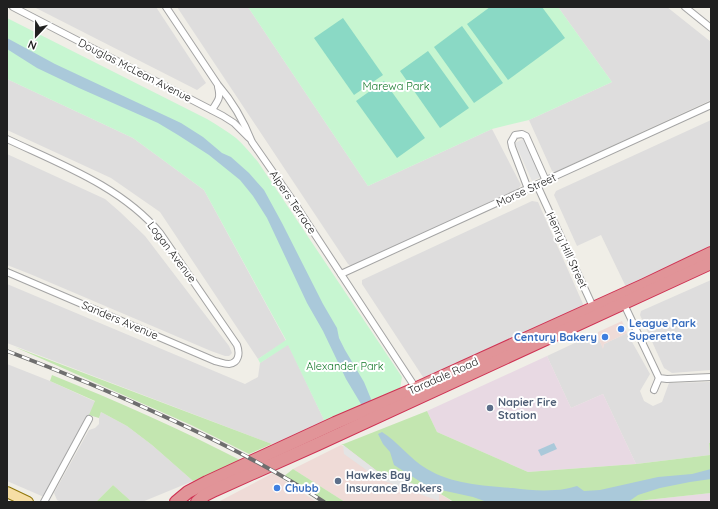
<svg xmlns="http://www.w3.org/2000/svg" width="718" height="509" viewBox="0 0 718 509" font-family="Quicksand,sans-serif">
<rect width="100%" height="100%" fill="#f0eee7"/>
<g fill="#dedddd">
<polygon points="34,7 156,7 206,83 197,90"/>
<polygon points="177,7 248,7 368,186 492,129 521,185 518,189 351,266 348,264"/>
<polygon points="558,7 667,7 711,42 711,100 555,172 552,171 529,120 612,82"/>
<polygon points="7,79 133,138 204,190 286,341 258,359 160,212 111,178 7,130"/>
<polygon points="711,120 711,247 626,287 601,235 577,246 554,195 556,191"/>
<polygon points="7,154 105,199 120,212 145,236 229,346 232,353 229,356 225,356 211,351 30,274 7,265"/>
<polygon points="532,201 538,202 583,304 582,309 428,378 423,377 362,284 362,280"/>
<polygon points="711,280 711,370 672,373 664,368 640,315 641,311"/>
<polygon points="7,284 245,384 258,377 260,363 288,344 326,424 272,444 7,343"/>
<polygon points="627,333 650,374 640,391 644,401 653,406 662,402 669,383 711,382 711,443 709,443 710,455 636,464 603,394 571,408 547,356 579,341 588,341 598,337 603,348 604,344"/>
<polygon points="7,364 50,381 96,402 51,494 44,497 7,481"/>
<polygon points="101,412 127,426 152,445 193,481 142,502 132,502 113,485 96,502 61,502 57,500 54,493 89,430 95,428 99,424 99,418"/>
</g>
<g fill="#efdbd7">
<polygon points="622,321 627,333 604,344 603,349 598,337 598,332"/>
<polygon points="341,445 439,493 450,500 450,502 345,502 293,469"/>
<polygon points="273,473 317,502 220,502 220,501"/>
</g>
<g fill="#e8d9e3">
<polygon points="547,356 571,408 603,394 636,464 528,472 437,432 427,411"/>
<polygon points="711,493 711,502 628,502"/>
</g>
<g fill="#c3e6b0">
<polygon points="15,347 272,444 249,454 191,425"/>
<path d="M52,375C117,401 182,430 244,462L193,481L152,445L127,426L101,412L99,418L89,415L95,401L50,381Z"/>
<polygon points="427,411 437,432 528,472 636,464 710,455 709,443 711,443 711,493 628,502 454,502 439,493 377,471 343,445 341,445"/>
<polygon points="293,469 345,502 323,502 283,477"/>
<polygon points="113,485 132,502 96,502"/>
</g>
<g fill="#c7f6d1">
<polygon points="248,7 558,7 612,82 529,120 492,129 368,186"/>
<path d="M7,18L207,119C217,125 227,131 236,138C244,145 251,154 258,162L402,377L400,389L326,424L288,345L260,363L258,359L286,340L204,190L133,138L7,79Z"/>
</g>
<g fill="#8ad9c5">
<polygon points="490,7 542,7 565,38 508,80 467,24"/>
<polygon points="343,18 383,75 354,95 314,38"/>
<polygon points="462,26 503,83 474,103 434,47"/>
<polygon points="428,51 469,108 440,128 400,71"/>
<polygon points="384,81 425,138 397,158 356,101"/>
</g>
<g fill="#e4e4e4">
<polygon points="523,139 541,177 532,181 515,143"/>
<polygon points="343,445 377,471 439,493 439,501 379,479 344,454"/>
</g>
<g fill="#aac9da">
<polygon points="7,38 55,64 181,123 203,137 222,153 231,157 249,173 264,190 282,223 323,304 337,328 339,338 345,350 364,382 371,399 370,403 367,405 361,404 346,379 323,331 307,303 267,218 253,196 240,180 209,155 178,135 158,123 79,88 37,68 7,49"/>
<path d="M382,432C398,442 410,459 427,469C452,484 484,486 513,488C526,490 542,491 555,490C562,490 570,488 577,486L584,491L600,490L658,477L692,474L711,469V479L690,482L660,488L638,495L628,502H605L595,501L582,502H487L473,497L441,490L424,484L394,465L390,452L383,444L378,434Z"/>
<polygon points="554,443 557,449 541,456 538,450"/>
</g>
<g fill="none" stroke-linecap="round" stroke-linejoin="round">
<defs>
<g id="street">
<polyline points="13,7 223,116 234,123 249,138"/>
<path d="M166,7L218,85C232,101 244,122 252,142L291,198L417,390"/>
<polyline points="685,7 711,28"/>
<path d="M212,110C218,100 221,99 218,87"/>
<path d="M7,139C60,164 122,187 160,233L237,345C240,353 239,363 229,364C224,364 220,362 215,361L7,272"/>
<polyline points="537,185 594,309"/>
<polyline points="528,189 512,147 511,142 515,135 522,134 526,136 546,181"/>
<polyline points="341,274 711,105"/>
<polyline points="623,302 659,378 667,379 711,377"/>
<polyline points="654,390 659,378"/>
<polyline points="44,502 89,419"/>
</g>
<polyline id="primary" points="7,492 28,502"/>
<g id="highway">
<polyline points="176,502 188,492 207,482 335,423 417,388 644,285 711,253"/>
<polyline points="197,502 205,495 215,490 318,444 711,263"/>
</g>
</defs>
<use href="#street" stroke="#a4a4a4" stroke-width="8"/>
<use href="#primary" stroke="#91770a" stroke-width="12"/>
<use href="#highway" stroke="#cf3253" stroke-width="14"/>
<use href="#street" stroke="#fff" stroke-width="6"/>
<use href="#primary" stroke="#f6dea5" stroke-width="10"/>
<use href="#highway" stroke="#e19498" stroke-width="12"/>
<defs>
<path id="rail" d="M7,351C63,372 118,395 172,420C224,444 276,470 324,502"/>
</defs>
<use href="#rail" stroke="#6e6e6e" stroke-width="4"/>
<use href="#rail" stroke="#fff" stroke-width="2.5" stroke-dasharray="8" stroke-linecap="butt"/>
</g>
<g fill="#3f7fe0" stroke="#fff" stroke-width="1.5">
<circle cx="621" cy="329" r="4"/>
<circle cx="605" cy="337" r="4"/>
<circle cx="277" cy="488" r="4"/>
</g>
<g fill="#5c6f8a" stroke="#fff" stroke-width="1.5">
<circle cx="490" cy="408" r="4"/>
<circle cx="338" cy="481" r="4"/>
</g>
<g text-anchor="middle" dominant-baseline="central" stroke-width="4" stroke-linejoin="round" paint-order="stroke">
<g font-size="11" fill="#202020" stroke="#fff">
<text transform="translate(135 70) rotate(27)">Douglas McLean Avenue</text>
<text transform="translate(526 190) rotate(-25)">Morse Street</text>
<text transform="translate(293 202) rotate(56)">Alpers Terrace</text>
<text transform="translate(567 250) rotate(65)">Henry Hill Street</text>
<text transform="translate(172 252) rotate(53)">Logan Avenue</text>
<text transform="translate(120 320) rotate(23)">Sanders Avenue</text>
<text transform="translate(443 376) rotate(-24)">Taradale Road</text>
</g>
<g font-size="11" fill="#137829" stroke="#fff">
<text x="396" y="86">Marewa Park</text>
<text x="345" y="366">Alexander Park</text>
</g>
<g font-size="11" font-weight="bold" fill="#366cbe" stroke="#fff" text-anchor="start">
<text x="629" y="323">League Park<tspan x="629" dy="13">Superette</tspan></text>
<text x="597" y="337" text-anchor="end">Century Bakery</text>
<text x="285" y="488">Chubb</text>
</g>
<g font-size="11" font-weight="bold" fill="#4e5e75" stroke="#fff" text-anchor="start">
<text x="498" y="402">Napier Fire<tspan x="498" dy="13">Station</tspan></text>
<text x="346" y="475">Hawkes Bay<tspan x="346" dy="13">Insurance Brokers</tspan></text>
</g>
</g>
<rect width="718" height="509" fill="none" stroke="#202020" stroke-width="16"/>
<g transform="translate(36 36) rotate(202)" stroke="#ffffff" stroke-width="3" paint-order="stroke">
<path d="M0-3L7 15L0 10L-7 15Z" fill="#202020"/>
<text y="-6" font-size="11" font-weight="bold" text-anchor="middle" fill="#202020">N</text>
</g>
</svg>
